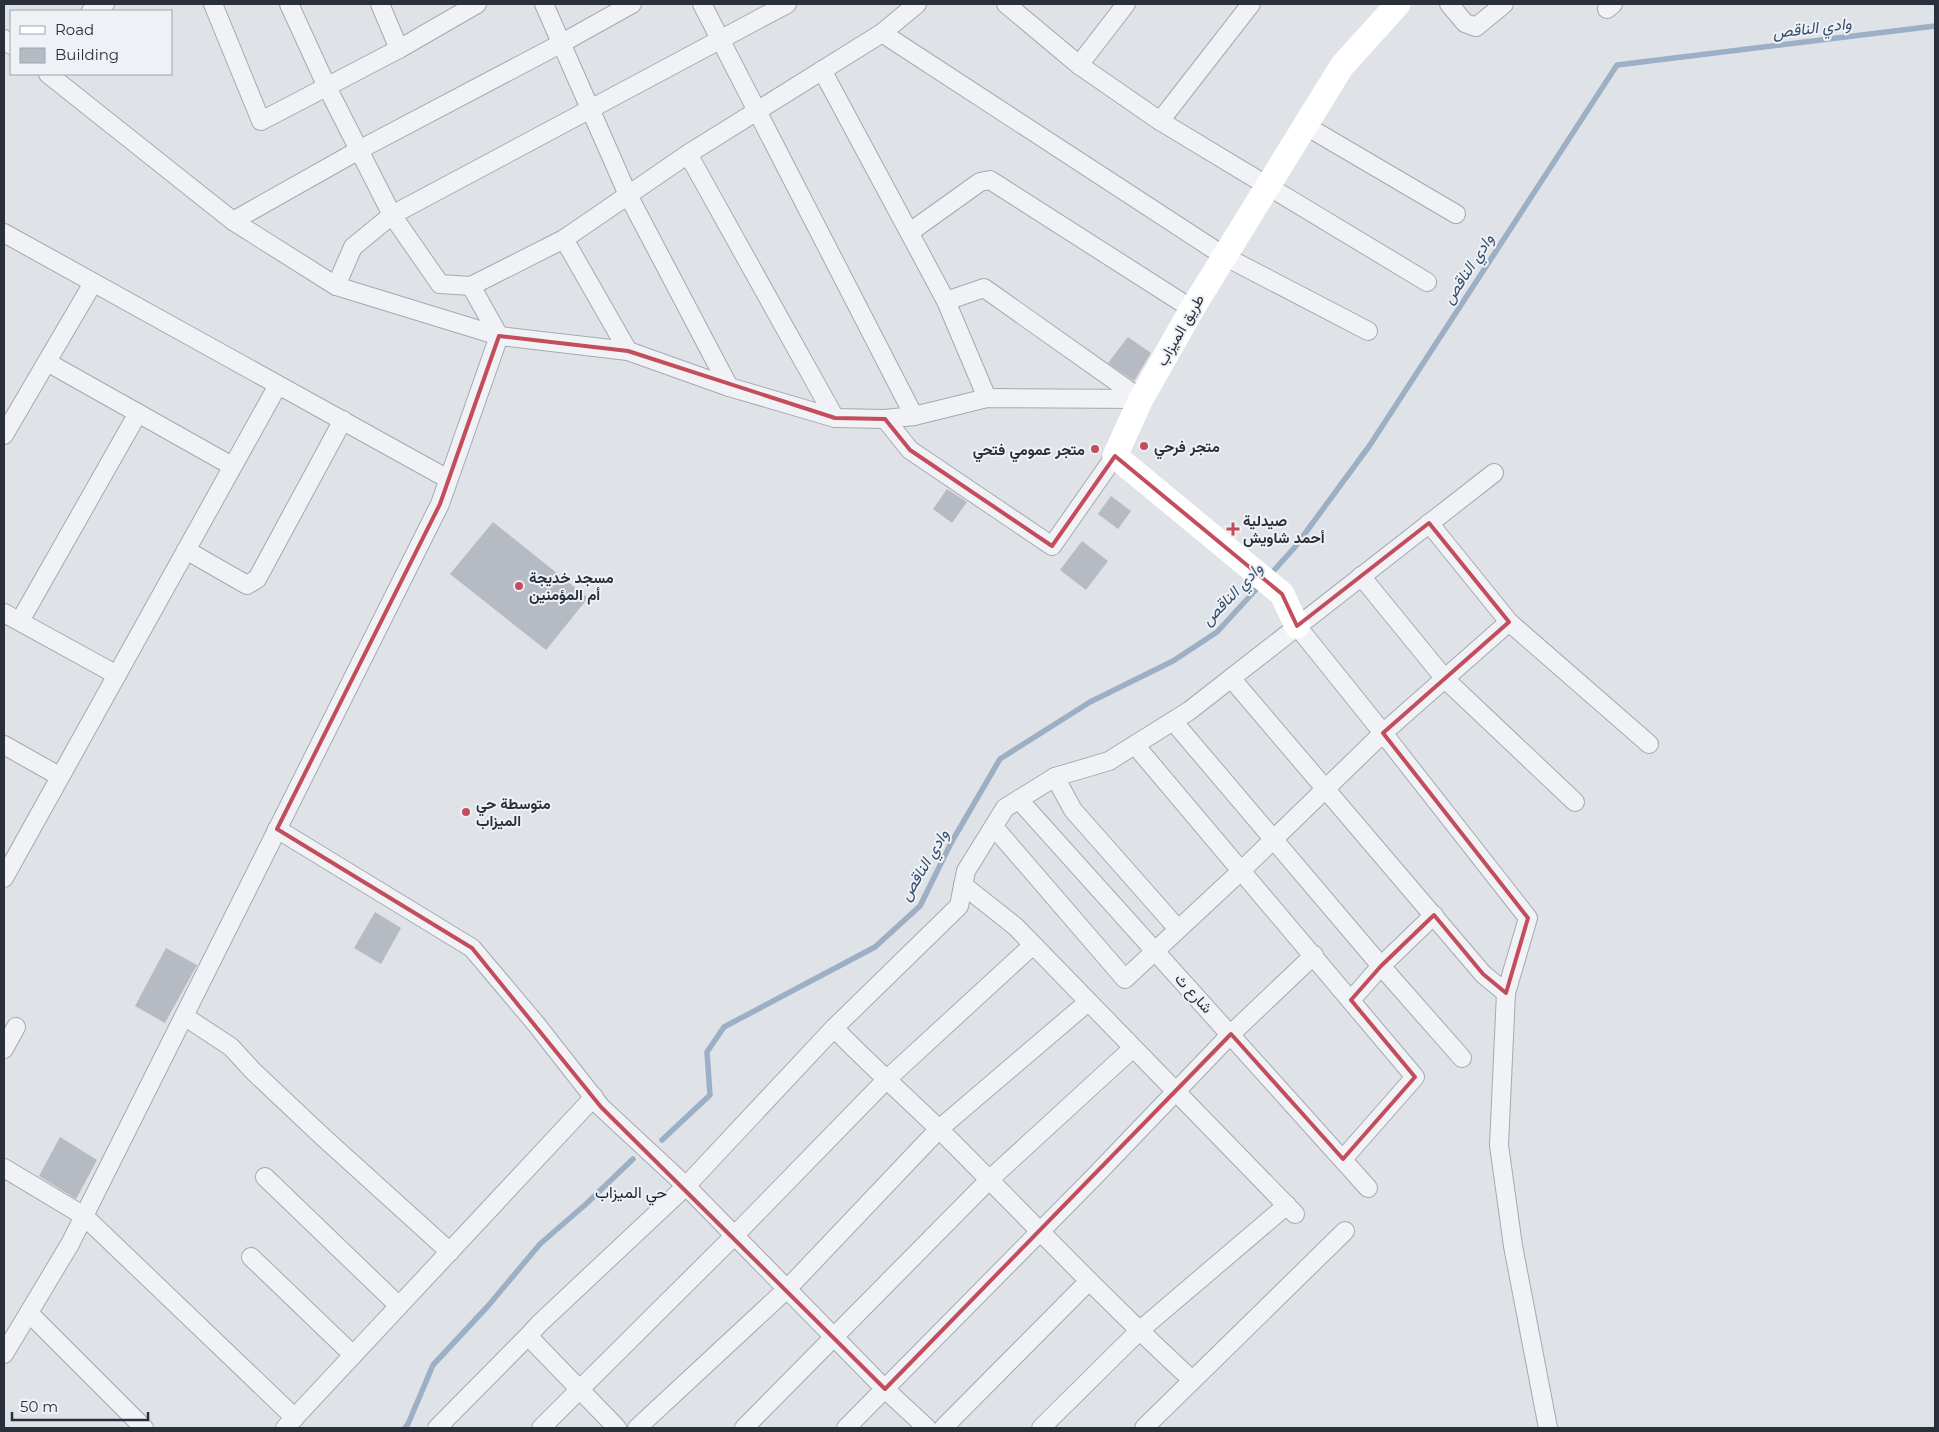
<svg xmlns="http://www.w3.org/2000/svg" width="1939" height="1432" viewBox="0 0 1939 1432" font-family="Montserrat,Vazirmatn,sans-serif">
<rect width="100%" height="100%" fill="#dfe2e7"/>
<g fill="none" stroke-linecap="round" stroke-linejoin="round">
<g stroke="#9cafc4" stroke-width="5.5">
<polyline points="1269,576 1295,547 1370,445 1617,65 1935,26"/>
<polyline points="662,1140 710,1095 707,1052 724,1027 875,947 920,906 951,843 1000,759 1090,702 1173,661 1217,632 1261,584"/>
<polyline points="405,1428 408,1424 433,1365 488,1306 540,1244 586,1204 633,1159"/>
</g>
</g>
<g fill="#b6bbc3">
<polygon points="1128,337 1151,353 1134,381 1108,363"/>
<polygon points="947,489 967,502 952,523 933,509"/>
<polygon points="1111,496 1131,511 1118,529 1098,514"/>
<polygon points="493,522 588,598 546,650 450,574"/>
<polygon points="1082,541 1108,561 1086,590 1060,570"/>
<polygon points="375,912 401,928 381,964 354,948"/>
<polygon points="166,948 197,965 165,1023 135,1006"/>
<polygon points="60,1137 97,1160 76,1199 39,1176"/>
</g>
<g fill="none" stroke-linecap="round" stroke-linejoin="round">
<defs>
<g id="street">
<polyline points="213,4 261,121 399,49 477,4"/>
<polyline points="289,4 327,87 392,215 440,284 471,286 564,239 688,154 882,33 917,4"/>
<polyline points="380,4 399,49"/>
<polyline points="544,4 628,195 729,387"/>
<polyline points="702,4 914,416"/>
<polyline points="1006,4 1079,65 1160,121 1427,282"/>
<polyline points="1449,4 1465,23 1476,27 1504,4"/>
<polyline points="1607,9 1613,4"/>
<polyline points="91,11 105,4"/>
<polyline points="882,33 1224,256 1368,331"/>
<polyline points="4,39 11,45"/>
<polyline points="1079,65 1126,4"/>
<polyline points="822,70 946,301 987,398"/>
<polyline points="48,74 233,221 336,286 499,336 628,351 729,387 835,418 885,419 914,416 987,398 1141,399"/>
<polyline points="1160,121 1251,4"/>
<polyline points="1306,126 1456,214"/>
<polyline points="688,154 835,418"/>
<polyline points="233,221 359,150 562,43 632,4"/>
<polyline points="910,232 980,182 990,180 1192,309"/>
<polyline points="4,233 448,479"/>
<polyline points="564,239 628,351"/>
<polyline points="336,286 353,247 392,215 787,4"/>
<polyline points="946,301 984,288 1141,399"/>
<polyline points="47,362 232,466"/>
<polyline points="885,419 910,450 1052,546 1115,456"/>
<polyline points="4,435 93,283"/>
<polyline points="1429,523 1509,622 1649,744"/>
<polyline points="186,550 247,585 257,579 343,420"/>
<polyline points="1361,576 1445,679 1575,802"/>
<polyline points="4,613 117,675"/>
<polyline points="20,621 138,413"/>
<polyline points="1297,626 1383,733 1528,918 1506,993 1499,1145 1513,1246 1548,1428"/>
<polyline points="1231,678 1483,974 1506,993"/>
<polyline points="1173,721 1381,966 1462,1058"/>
<polyline points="4,745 59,776"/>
<polyline points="1135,745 1415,1077 1343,1159"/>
<polyline points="1055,777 1073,810 1178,929"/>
<polyline points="1019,800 1368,1188"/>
<polyline points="994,827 1125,979 1242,870 1383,733 1509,622"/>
<polyline points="277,829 472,948 536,1024 601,1107 686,1186 885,1389 927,1428"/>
<polyline points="4,878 278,385"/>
<polyline points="963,885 1016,927 1295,1214"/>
<polyline points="1351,1000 1381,966 1434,915"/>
<polyline points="184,1016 231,1047 253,1071 323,1137 450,1252"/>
<path d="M834,1028C868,1063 905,1096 940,1130C1024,1214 1105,1300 1192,1380"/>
<polyline points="4,1049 16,1027"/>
<polyline points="4,1168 84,1216 295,1418"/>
<polyline points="265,1177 399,1306"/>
<polyline points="251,1257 353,1355"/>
<polyline points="29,1313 144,1428"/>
<polyline points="4,1354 70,1244 440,504 499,336 471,286"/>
<polyline points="285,1428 594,1097"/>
<polyline points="437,1428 528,1336"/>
<polyline points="541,1428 734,1236 886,1080 1033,945"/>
<polyline points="617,1428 528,1336 540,1323 686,1186 834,1028 959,906 966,871 1005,808 1055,777 1109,761 1189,711 1494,473"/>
<polyline points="637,1428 788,1288 939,1129 1088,1002"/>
<polyline points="744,1428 989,1180 1133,1048"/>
<polyline points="846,1428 1092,1179 1231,1034 1314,955"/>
<polyline points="943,1428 1089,1281"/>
<polyline points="1041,1428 1139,1331 1287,1205"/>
<polyline points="1144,1428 1345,1231"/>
</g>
</defs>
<use href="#street" stroke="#a5a9b0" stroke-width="20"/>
<use href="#street" stroke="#f1f2f5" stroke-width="18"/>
<polyline stroke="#fff" stroke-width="25" points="1297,626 1282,594 1115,456 1141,399 1192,309 1342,66 1398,4"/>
</g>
<path fill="none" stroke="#c34d5d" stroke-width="4" stroke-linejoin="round" d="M499,336L628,351L835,418L885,419L910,450L1052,546L1115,456L1282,594L1297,626L1429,523L1509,622L1383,733L1528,918L1506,993L1483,974L1434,915L1381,966L1351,1000L1415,1077L1343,1159L1231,1034L885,1389L601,1107L472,948L277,829L440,504Z"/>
<g fill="#c34d5d" stroke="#eef1f5" stroke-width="2">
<circle cx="1144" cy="446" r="5"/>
<circle cx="1095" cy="449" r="5"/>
<path d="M1230.5 521.5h5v5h5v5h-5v5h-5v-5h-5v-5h5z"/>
<circle cx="519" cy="586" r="5"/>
<circle cx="466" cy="812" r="5"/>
</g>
<g text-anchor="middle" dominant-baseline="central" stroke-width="4" stroke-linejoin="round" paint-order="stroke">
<g font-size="15" fill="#29303c" stroke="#eef1f5">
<text transform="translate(1180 330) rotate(-60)">طريق الميزاب</text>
<text transform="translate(1194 993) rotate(48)">شارع ث</text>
</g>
<g font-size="15" font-weight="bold" fill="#29303c" stroke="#eef1f5" text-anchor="start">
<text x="1154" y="446">متجر فرحي</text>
<text x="1085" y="449" text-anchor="end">متجر عمومي فتحي</text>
<text x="1243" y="520">صيدلية<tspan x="1243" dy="17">أحمد شاويش</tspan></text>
<text x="529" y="577">مسجد خديجة<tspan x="529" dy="17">أم المؤمنين</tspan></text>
<text x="476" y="803">متوسطة حي<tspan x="476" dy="17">الميزاب</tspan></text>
</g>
<g font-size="16" font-style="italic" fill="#374e6d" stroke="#eef1f5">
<text transform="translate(1812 28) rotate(-7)">وادي الناقص</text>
<text transform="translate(1468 269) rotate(-57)">وادي الناقص</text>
<text transform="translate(1232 594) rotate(-46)">وادي الناقص</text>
<text transform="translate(924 865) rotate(-59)">وادي الناقص</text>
</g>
<g font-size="16" fill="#1b212d" stroke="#eef1f5">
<text x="631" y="1192">حي الميزاب</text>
</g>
</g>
<rect width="1939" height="1432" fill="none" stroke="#29303c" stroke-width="10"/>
<rect x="10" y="10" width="162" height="65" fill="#eef1f5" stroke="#9fa4ab"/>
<rect x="20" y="26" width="25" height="8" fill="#ffffff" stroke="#9fa4ab"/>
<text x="55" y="35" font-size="15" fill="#29303c">Road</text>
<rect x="20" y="48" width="25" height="15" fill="#b6bbc3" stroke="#9fa4ab"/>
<text x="55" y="60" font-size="15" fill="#29303c">Building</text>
<path d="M12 1412v8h136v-8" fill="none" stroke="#29303c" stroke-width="2.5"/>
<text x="20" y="1412" font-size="15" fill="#29303c" stroke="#eef1f5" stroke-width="4" paint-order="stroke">50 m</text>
</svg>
